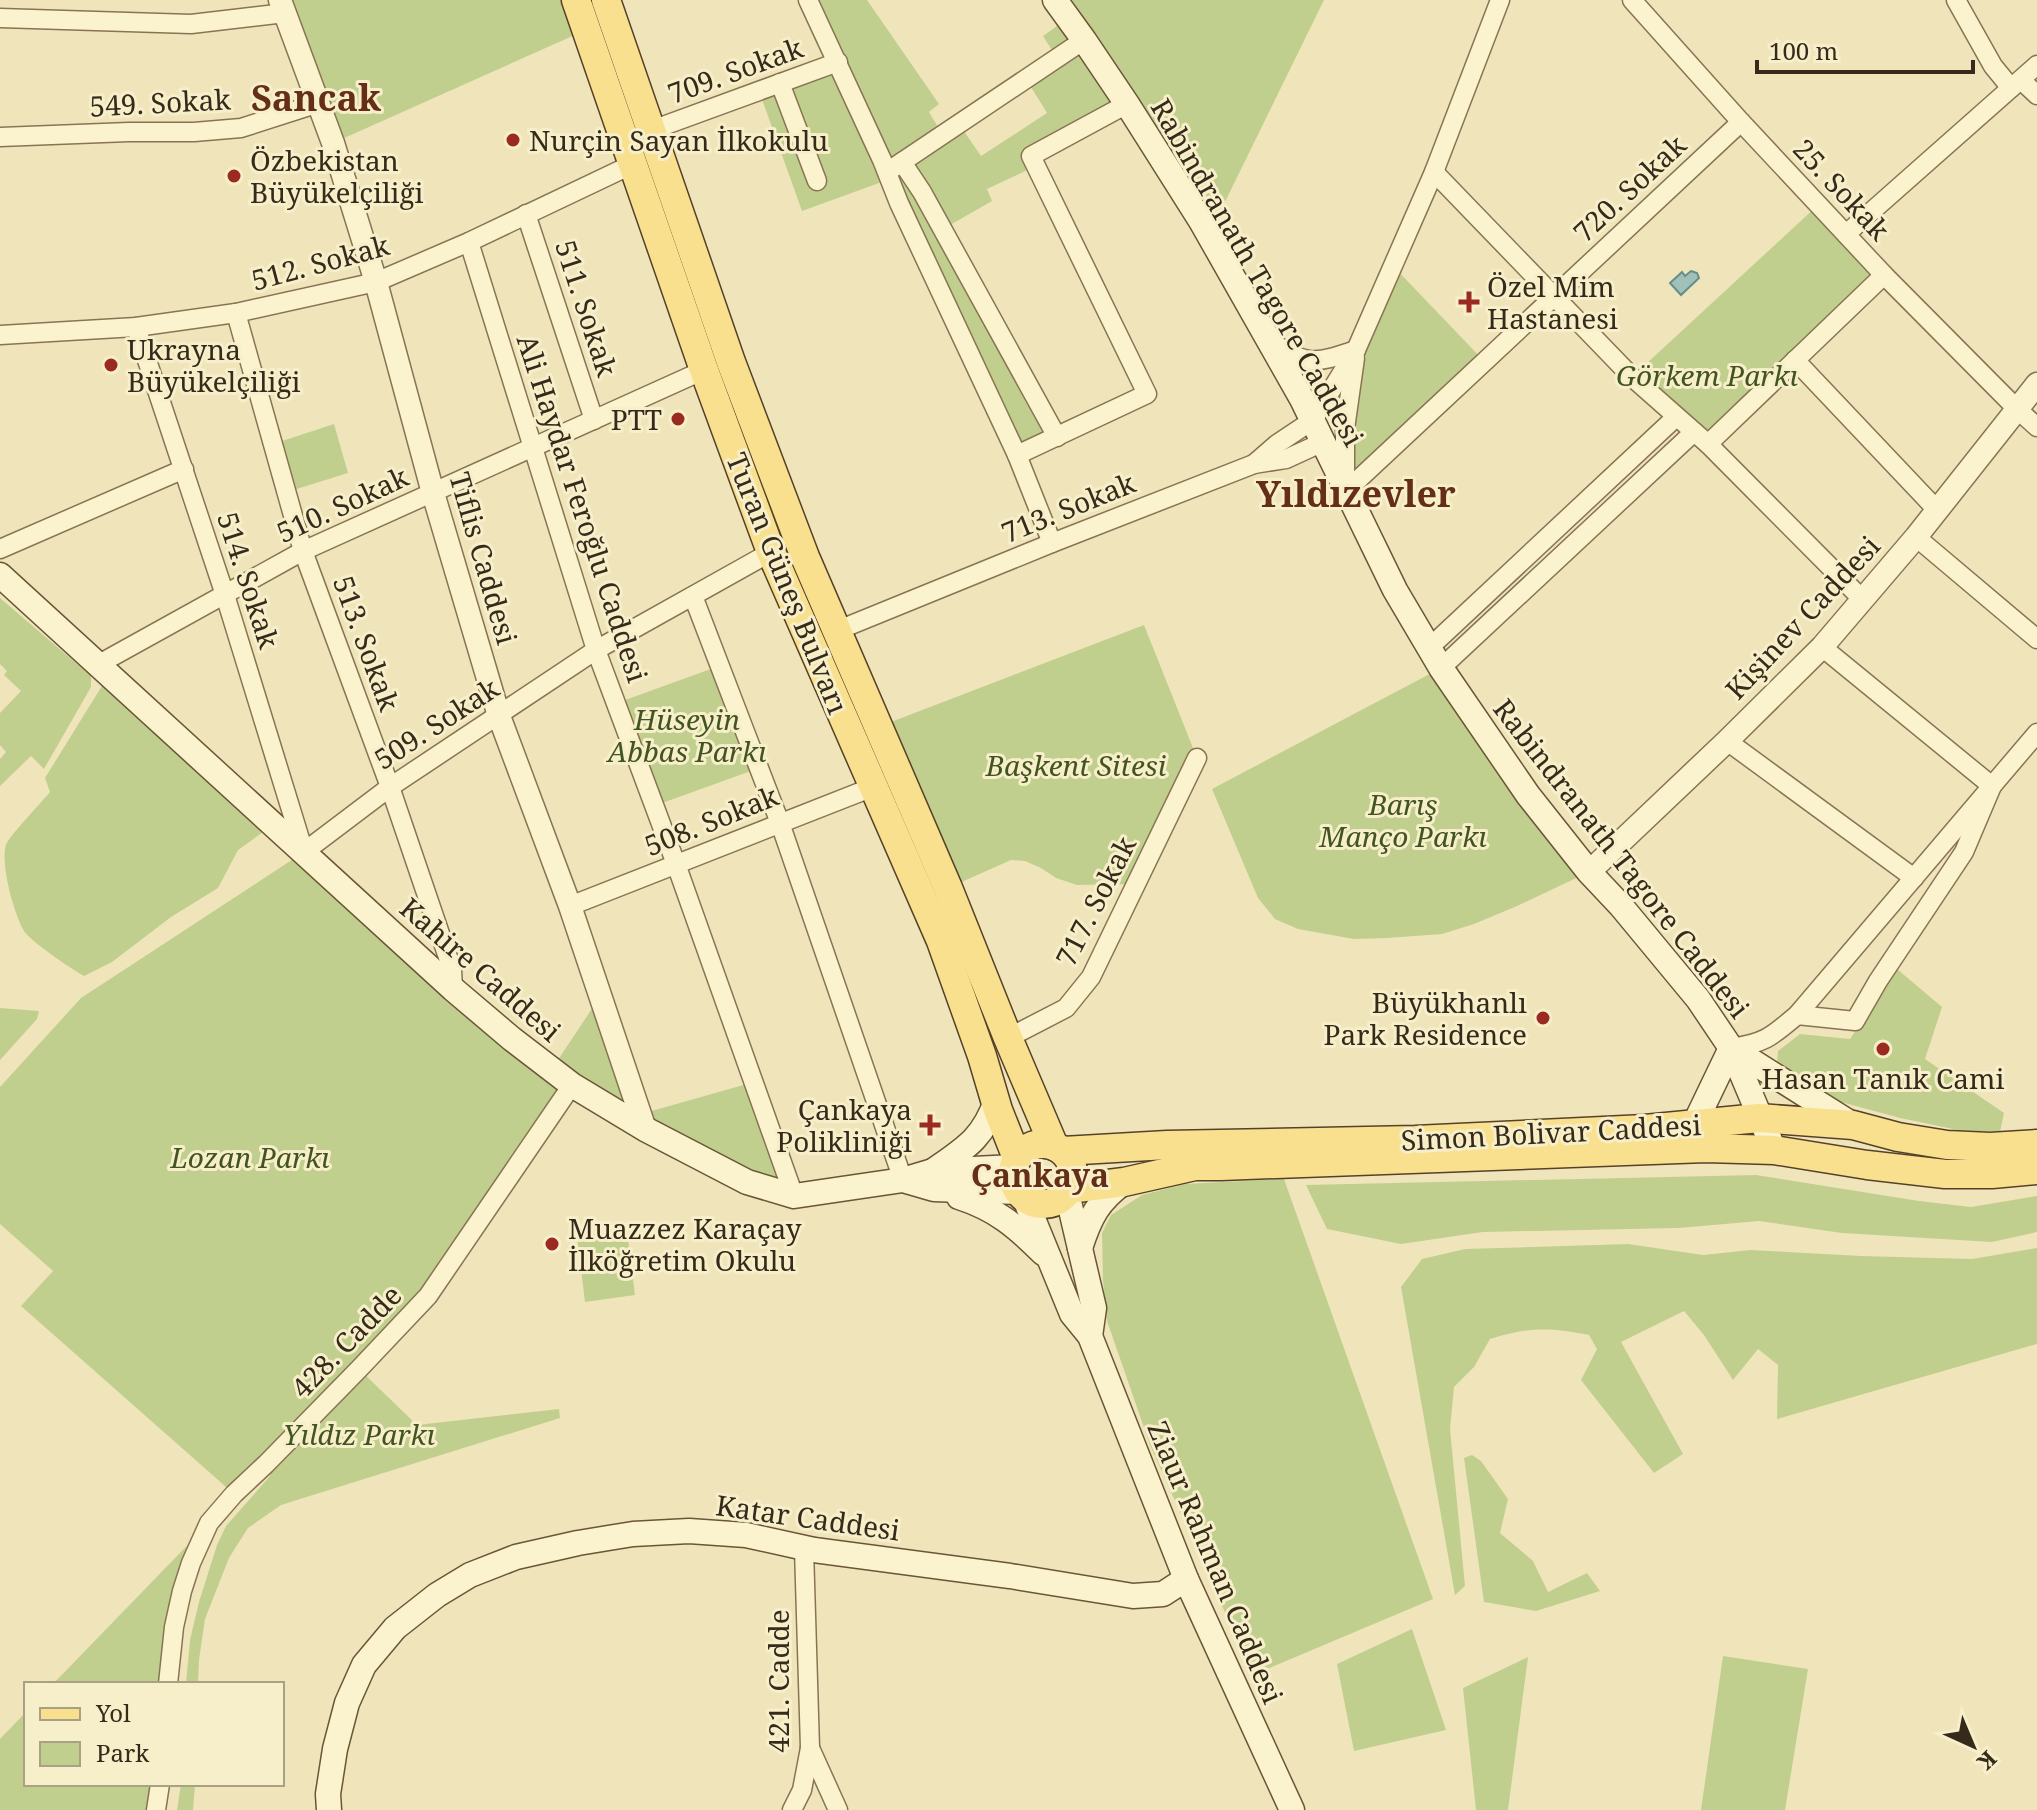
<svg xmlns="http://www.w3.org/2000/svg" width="2037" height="1810" viewBox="0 0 2037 1810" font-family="'Noto Serif',serif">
<rect width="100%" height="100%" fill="#f0e5ba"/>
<g fill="#c1cf8e">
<polygon points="280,0 576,0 586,30 333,143"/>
<polygon points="808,0 867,0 939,104 929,112 942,134 959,124 981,156 1047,113 1026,79 1057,58 1043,36 1068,18 1055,0 1324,0 1222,208 1201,221 1127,104 1032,156 1036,166 987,189 992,201 943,229 1057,437 1017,455 890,179 802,211 759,91 837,62"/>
<polygon points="1818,205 1884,275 1708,444 1632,377"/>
<polygon points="1393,266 1484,361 1346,491 1349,398"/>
<polygon points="334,424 348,473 287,492 273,444"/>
<polygon points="0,598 91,676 91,687 44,769 31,756 0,786 0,759 6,752 0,745 0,713 21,691 4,675 7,671 0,664"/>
<polygon points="1144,625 1197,758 1137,884 1077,885 1056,878 1041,868 1025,861 1011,860 948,888 878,727"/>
<polygon points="719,666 759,768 654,806 617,703"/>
<polygon points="1441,668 1589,872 1517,906 1474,924 1442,934 1387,938 1354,939 1298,929 1275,919 1258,898 1212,789"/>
<path d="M105,681L266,830L238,850L218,888L171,917L112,962L84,976C73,970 30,941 24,931C14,914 0,864 6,845C9,836 42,802 50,792L45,778Z"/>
<polygon points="304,852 552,1069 601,995 641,1114 754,1082 794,1196 572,1085 501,1191 359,1369 417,1425 559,1409 560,1418 281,1505 248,1528 229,1558 205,1619 199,1660 198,1684 186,1684 190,1640 199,1602 217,1545 226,1526 270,1476 266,1465 234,1494 21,1306 53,1271 0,1224 0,1087 81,998"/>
<polygon points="1897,969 1942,1007 1925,1059 2004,1113 2000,1132 1958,1130 1900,1118 1841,1102 1800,1084 1777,1064 1778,1051 1800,1034 1850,1039"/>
<polygon points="0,1008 39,1011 37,1019 0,1060"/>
<polygon points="1756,1175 1919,1201 1971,1207 2037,1196 2037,1232 1992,1242 1842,1233 1759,1221 1679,1228 1483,1232 1401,1244 1327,1229 1306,1185"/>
<polygon points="1284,1179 1433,1599 1253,1675 1150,1445 1107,1321 1103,1281 1102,1233 1111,1215 1142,1195 1185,1184"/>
<polygon points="627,1230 635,1295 585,1302 577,1236"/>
<path d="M1628,1244L1703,1255L1750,1250L1861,1256L1972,1259L2037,1248V1344L1777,1419L1778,1365L1758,1349L1733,1380L1704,1335L1684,1311L1621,1342L1683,1454L1654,1473L1581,1380L1597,1349L1589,1335C1549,1327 1529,1327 1490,1339L1474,1367L1454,1387L1450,1429L1465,1586L1455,1595L1401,1287L1422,1259L1465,1249Z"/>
<polygon points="1472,1455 1481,1461 1508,1499 1500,1533 1533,1561 1548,1592 1587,1573 1600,1591 1536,1611 1484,1602 1464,1458"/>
<polygon points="209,1523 191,1563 168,1684 53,1684"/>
<polygon points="1412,1629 1446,1730 1354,1751 1337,1664"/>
<polygon points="1723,1656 1808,1669 1785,1810 1701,1810"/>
<polygon points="1528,1657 1508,1810 1476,1810 1463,1688"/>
<polygon points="26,1712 26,1784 160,1784 156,1810 0,1810 0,1739"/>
<polygon points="181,1784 195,1784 193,1810 177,1810"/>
</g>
<polygon fill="#9fc1ba" stroke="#668e88" stroke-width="2" points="1691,271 1697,273 1699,278 1681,295 1670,283 1682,272 1685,276"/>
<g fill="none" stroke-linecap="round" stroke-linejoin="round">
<defs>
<g id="minor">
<polyline points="808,0 882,160 899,203 1017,455 1052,543"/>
<polyline points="1632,0 1741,122 1884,275 2017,409 2037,427"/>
<polyline points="1956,0 1993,66 2011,88"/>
<polyline points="0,18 191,24 285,13"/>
<polyline points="2021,80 2037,95"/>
<polyline points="780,83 817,181"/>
<polyline points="652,130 838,62"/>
<polyline points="0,137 129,132 194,132 241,128 319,103"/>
<polyline points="902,162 922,192 1057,437"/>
<polyline points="893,168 1084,40"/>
<polyline points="1434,172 1632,377 1708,444 1863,600"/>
<polyline points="526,214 594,420"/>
<polyline points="1846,234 2037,65"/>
<polyline points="469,242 596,650 676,864 794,1196"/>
<polyline points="236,313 303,551 390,787 452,969 453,989"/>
<polyline points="136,327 225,595 304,852 390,787 596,650 771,552"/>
<polyline points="0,335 136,327 236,313 376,282 469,242 633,164"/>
<path d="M1270,341C1308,366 1314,364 1356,350"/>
<polyline points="1795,360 1937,510"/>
<polyline points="1708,444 1884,275"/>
<polyline points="1017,455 1147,394 1031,156 1127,104"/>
<polyline points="1254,464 1277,444 1313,420 1356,350 1434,172 1500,0"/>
<polyline points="1345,480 1345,429 1355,358"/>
<polyline points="1346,491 1741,122"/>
<polyline points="1916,537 2037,639"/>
<polyline points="0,549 184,469"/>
<polyline points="693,596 780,823 903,1180"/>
<polyline points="836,631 1052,543 1254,464 1286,459 1323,442"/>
<polyline points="1429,648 1676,417"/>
<polyline points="99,664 303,551 704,370"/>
<polyline points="1441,668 1694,432"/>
<polyline points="1727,741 1914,878"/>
<polyline points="570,906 873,787"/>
<polyline points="1797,1015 1855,1021 1878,981 1964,852 1992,786 1822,647"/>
<polyline points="1008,1038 1066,1008 1091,977 1197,758"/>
<path d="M1731,1048C1765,1043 1771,1037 1797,1015L2037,733"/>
<polyline points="168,1684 174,1627 182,1591 191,1563 209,1523 234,1494 266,1464 359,1369 428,1296 572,1085"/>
<polyline points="810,1748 838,1810"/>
<polyline points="156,1810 160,1784"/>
<polyline points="792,1810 802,1790 810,1748 804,1549"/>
</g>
<g id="tertiary">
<polyline points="280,0 333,143 376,282 433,493 499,716 570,906 645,1129"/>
<polyline points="1589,872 1727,741 1822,647 1916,537 2037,384"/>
</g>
<g id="secondary">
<polyline points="1055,0 1084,40 1127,104 1201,221 1302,399 1395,590 1441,668 1528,795 1589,872 1621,906 1698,999 1731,1048 1774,1150"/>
<polyline points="0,575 453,989 512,1039 572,1085 645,1129 747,1182 794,1196 903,1180 934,1189 1019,1192"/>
<polyline points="1731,1048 1853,1125"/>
<polyline points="1694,1125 1731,1048"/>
<path d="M933,1171C964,1149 983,1139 996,1101"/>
<polyline points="903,1180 933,1171 1014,1167"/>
<polyline points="1067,1193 1094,1308 1090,1336"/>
<path d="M959,1197C996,1209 1016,1226 1043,1253"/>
<polyline points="1025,1199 1072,1314 1090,1336 1186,1579 1292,1810"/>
<path d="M1080,1248C1090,1217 1098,1201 1124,1182"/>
<polyline points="329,1810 328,1794 335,1749 347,1703 364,1665 395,1628 437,1595 470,1575 516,1557 578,1543 633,1534 689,1531 746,1535 814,1550 1010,1576 1133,1596 1163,1594 1186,1579"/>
</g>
<g id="primary">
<polyline points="576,0 704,370 771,552 941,941 982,1056 998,1110 1017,1158"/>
<polyline points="606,0 731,362 805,557 948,888 1008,1038 1054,1146"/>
<circle cx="1043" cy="1174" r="30"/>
<polyline points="1063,1151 1167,1145 1415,1140 1645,1129 1759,1118 1853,1125 1898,1137 1947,1145 1990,1147 2037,1144"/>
<polyline points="1069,1189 1124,1182 1195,1166 1221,1166 1706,1148 1774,1150 1867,1165 1945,1174 1992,1174 2037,1170"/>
</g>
</defs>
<use href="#minor" stroke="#887454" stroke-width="21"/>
<use href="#tertiary" stroke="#887454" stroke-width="25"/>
<use href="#secondary" stroke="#6a5537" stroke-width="27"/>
<use href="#primary" stroke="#554129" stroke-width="31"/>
<use href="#minor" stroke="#fbf2ce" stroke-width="18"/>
<use href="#tertiary" stroke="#fbf2ce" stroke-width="22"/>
<use href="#secondary" stroke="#fbf2ce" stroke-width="24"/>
<use href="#primary" stroke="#f8e08e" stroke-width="28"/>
</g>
<g fill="#9b2a20" stroke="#f7eeca" stroke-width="3">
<circle cx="513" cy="140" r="8"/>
<circle cx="234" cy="176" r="8"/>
<path d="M1465 290h8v8h8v8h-8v8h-8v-8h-8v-8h8z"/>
<circle cx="111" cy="365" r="8"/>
<circle cx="678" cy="419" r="8"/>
<circle cx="1543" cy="1018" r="8"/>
<circle cx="1883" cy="1049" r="8"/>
<path d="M926 1113h8v8h8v8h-8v8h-8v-8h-8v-8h8z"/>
<circle cx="552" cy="1244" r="8"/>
</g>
<g text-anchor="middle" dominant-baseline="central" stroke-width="6" stroke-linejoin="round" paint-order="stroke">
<g font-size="28" fill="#362a1a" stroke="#f7eeca">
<text transform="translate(735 70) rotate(-20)">709. Sokak</text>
<text transform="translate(160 102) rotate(-3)">549. Sokak</text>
<text transform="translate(1629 188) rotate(-43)">720. Sokak</text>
<text transform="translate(1842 189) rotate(47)">25. Sokak</text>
<text transform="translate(320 262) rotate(-15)">512. Sokak</text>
<text transform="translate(1258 272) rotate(60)">Rabindranath Tagore Caddesi</text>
<text transform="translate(587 308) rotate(72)">511. Sokak</text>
<text transform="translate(342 504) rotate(-25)">510. Sokak</text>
<text transform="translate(1068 507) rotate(-22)">713. Sokak</text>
<text transform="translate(583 508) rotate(72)">Ali Haydar Feroğlu Caddesi</text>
<text transform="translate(484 558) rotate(74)">Tiflis Caddesi</text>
<text transform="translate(249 580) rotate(72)">514. Sokak</text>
<text transform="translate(788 583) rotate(68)">Turan Güneş Bulvarı</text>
<text transform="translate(1802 617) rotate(-47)">Kişinev Caddesi</text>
<text transform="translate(367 643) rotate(70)">513. Sokak</text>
<text transform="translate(436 723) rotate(-33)">509. Sokak</text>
<text transform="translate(711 820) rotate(-22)">508. Sokak</text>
<text transform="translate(1622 858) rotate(52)">Rabindranath Tagore Caddesi</text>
<text transform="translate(1095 901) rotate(-63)">717. Sokak</text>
<text transform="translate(481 969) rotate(41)">Kahire Caddesi</text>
<text transform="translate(1551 1132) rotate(-3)">Simon Bolivar Caddesi</text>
<text transform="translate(346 1341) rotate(-46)">428. Cadde</text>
<text transform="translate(808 1517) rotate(8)">Katar Caddesi</text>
<text transform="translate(1216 1562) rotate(67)">Ziaur Rahman Caddesi</text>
<text transform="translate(778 1681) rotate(-90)">421. Cadde</text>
</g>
<g font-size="28" fill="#362a1a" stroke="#f7eeca" text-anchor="start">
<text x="529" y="140">Nurçin Sayan İlkokulu</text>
<text x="250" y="160">Özbekistan<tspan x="250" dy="32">Büyükelçiliği</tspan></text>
<text x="1487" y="286">Özel Mim<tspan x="1487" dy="32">Hastanesi</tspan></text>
<text x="127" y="349">Ukrayna<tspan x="127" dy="32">Büyükelçiliği</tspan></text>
<text x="662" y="419" text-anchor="end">PTT</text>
<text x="1527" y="1002" text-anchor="end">Büyükhanlı<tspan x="1527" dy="32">Park Residence</tspan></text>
<text x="1883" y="1078" text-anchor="middle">Hasan Tanık Cami</text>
<text x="912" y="1109" text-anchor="end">Çankaya<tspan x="912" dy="32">Polikliniği</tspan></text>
<text x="568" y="1228">Muazzez Karaçay<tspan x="568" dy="32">İlköğretim Okulu</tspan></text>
</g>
<g font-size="28" font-style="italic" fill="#42541f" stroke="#f7eeca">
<text x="1707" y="375">Görkem Parkı</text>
<text x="687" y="719">Hüseyin<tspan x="687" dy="32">Abbas Parkı</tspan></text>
<text x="1076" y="765">Başkent Sitesi</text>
<text x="1403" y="804">Barış<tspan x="1403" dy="32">Manço Parkı</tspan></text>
<text x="250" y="1157">Lozan Parkı</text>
<text x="359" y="1434">Yıldız Parkı</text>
</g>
<g font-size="32" font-weight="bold" fill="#652e16" stroke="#f7eeca">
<text x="1040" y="1174">Çankaya</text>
</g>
<g font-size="36" font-weight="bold" fill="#652e16" stroke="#f7eeca">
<text x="316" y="97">Sancak</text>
<text x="1356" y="493">Yıldızevler</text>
</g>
</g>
<rect x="24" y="1682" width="260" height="104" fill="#f7eeca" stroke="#aaa084" stroke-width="2"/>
<rect x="40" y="1708" width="40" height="12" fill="#f8e08e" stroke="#aaa084" stroke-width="2"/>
<text x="96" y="1722" font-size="24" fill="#362a1a">Yol</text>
<rect x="40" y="1742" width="40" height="24" fill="#c1cf8e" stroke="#aaa084" stroke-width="2"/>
<text x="96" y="1762" font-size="24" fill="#362a1a">Park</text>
<g transform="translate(1973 1746) rotate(136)" stroke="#f7eeca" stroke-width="6" paint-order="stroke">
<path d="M0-6L14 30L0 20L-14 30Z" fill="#362a1a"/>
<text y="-12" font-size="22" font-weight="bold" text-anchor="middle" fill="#362a1a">K</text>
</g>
<path d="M1757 60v12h216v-12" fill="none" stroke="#362a1a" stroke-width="4"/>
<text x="1769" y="60" font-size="24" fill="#362a1a" stroke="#f7eeca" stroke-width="6" paint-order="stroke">100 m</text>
</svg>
